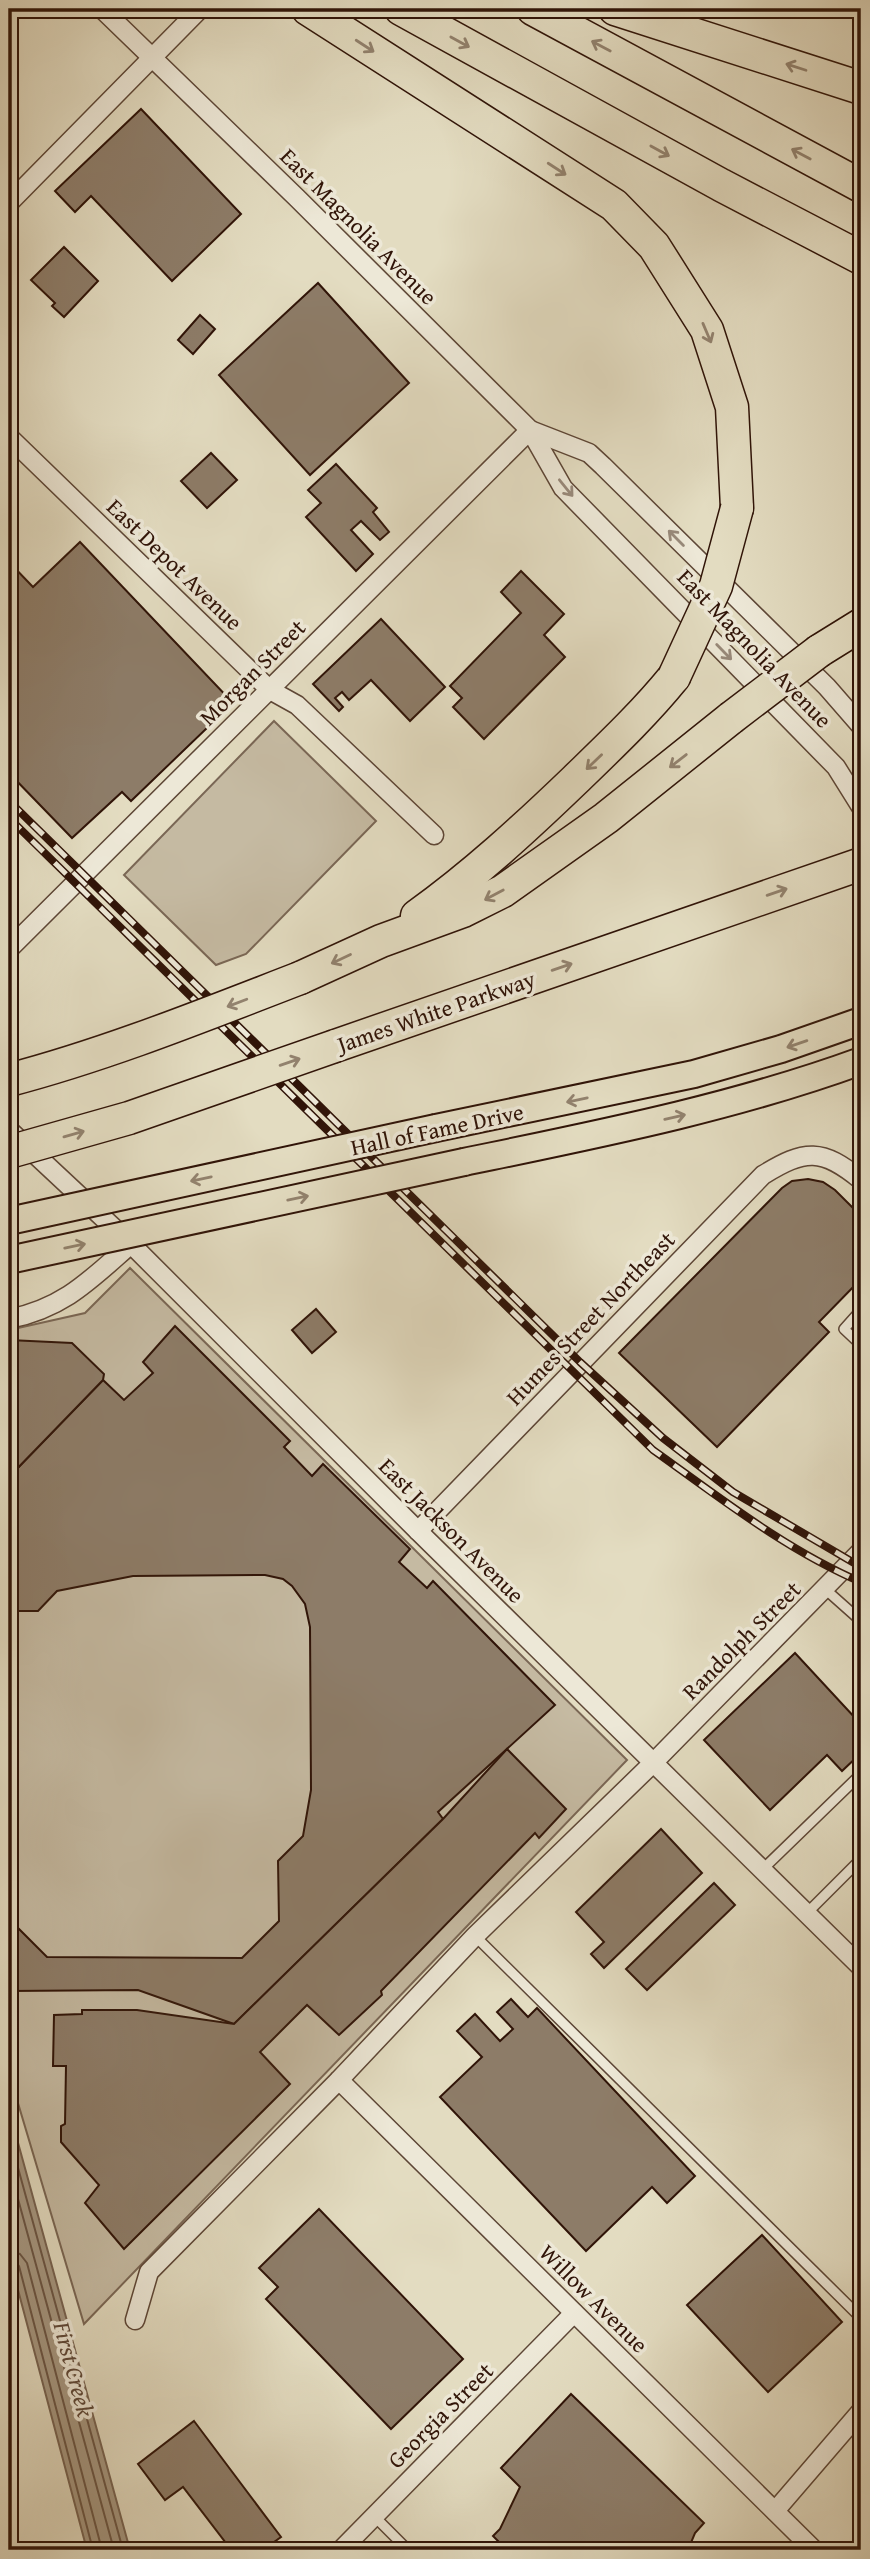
<svg xmlns="http://www.w3.org/2000/svg" width="870" height="2559" viewBox="0 0 870 2559" font-family="'Gentium Book Plus',serif">
<rect width="100%" height="100%" fill="#e3dcc1"/>
<filter id="stains"><feTurbulence type="fractalNoise" baseFrequency=".00286" numOctaves="4"/><feColorMatrix values="0 0 0 0 .2 0 0 0 0 .09 0 0 0 0 .02 0 0 0 .5 -.17"/></filter>
<radialGradient id="worn" r=".72"><stop offset=".6" stop-color="#630" stop-opacity="0"/><stop offset="1" stop-color="#630" stop-opacity=".3"/></radialGradient>
<g fill="#c5baa2" stroke="#7a6755" stroke-width="2">
<polygon points="274,721 376,821 246,954 216,965 124,875"/>
<polygon points="130,1268 627,1760 84,2324 9,2073 9,1330 85,1313"/>
</g>
<polygon fill="#a69882" stroke="#776351" stroke-width="2" points="9,2110 130,2550 87,2550 9,2256"/>
<g fill="none" stroke-linecap="round" stroke-linejoin="round">
<g stroke="#6b5645" stroke-width="2">
<polyline points="9,2135 123,2550"/>
<polyline points="9,2166 114,2550"/>
<polyline points="9,2251 20,2254 27,2263 102,2550"/>
<polyline points="9,2260 15,2261 19,2266 93,2550"/>
</g>
</g>
<g fill="#8d7c68" stroke="#301408" stroke-width="2">
<polygon points="141,109 241,214 172,281 91,196 75,212 55,191"/>
<polygon points="64,247 98,281 64,317 52,306 55,303 31,280"/>
<polygon points="318,283 409,383 310,475 219,375"/>
<polygon points="200,315 215,329 193,354 178,340"/>
<polygon points="211,453 237,480 207,508 181,481"/>
<polygon points="336,464 377,508 373,512 389,532 380,540 361,521 351,530 373,554 356,571 306,517 321,503 308,490"/>
<polygon points="80,542 233,703 131,801 122,792 72,838 9,773 9,562 33,587"/>
<polygon points="521,571 564,614 544,635 565,657 484,739 453,707 462,698 450,686 521,613 501,592"/>
<polygon points="381,619 445,687 410,721 371,680 349,700 342,692 335,698 343,707 339,711 313,684"/>
<polygon points="808,1179 823,1182 835,1190 861,1216 861,1279 819,1322 829,1332 717,1447 619,1353 782,1188 792,1181"/>
<polygon points="316,1309 336,1332 312,1353 292,1330"/>
<polygon points="175,1326 290,1441 284,1447 312,1476 323,1464 410,1549 399,1562 427,1588 433,1581 555,1705 438,1812 443,1819 234,2024 138,1990 9,1991 9,1919 47,1957 242,1958 279,1921 278,1861 303,1836 311,1790 310,1627 305,1604 292,1586 283,1579 265,1575 133,1576 57,1591 38,1611 9,1611 9,1477 103,1380 124,1400 153,1373 143,1362"/>
<polygon points="9,1340 72,1343 104,1374 103,1380 9,1477"/>
<polygon points="795,1653 857,1720 861,1716 861,1753 842,1771 827,1755 770,1810 704,1740"/>
<polygon points="507,1749 566,1809 539,1838 535,1833 381,1991 382,1995 339,2035 307,2005 260,2052 290,2084 124,2249 85,2203 99,2185 61,2142 61,2126 65,2124 66,2066 53,2066 54,2015 82,2014 82,2010 137,2010 234,2024 443,1819"/>
<polygon points="661,1829 702,1873 604,1968 591,1954 604,1942 576,1912"/>
<polygon points="714,1883 735,1905 647,1990 626,1969"/>
<polygon points="511,1999 528,2017 537,2008 695,2176 667,2203 652,2187 586,2251 440,2097 482,2057 457,2031 475,2014 500,2041 513,2029 497,2012"/>
<polygon points="319,2209 463,2359 391,2429 266,2299 278,2287 259,2268"/>
<polygon points="762,2235 842,2322 768,2392 687,2305"/>
<polygon points="571,2394 704,2523 695,2533 690,2545 696,2550 507,2550 493,2536 500,2529 520,2487 501,2468"/>
<polygon points="194,2421 281,2537 263,2550 224,2550 229,2547 183,2487 165,2500 138,2464"/>
</g>
<g fill="none" stroke-linecap="round" stroke-linejoin="round">
<defs>
<g id="service">
<polyline points="861,1310 844,1329 861,1345"/>
<polyline points="825,1589 861,1621"/>
<polyline points="763,1869 861,1774"/>
<polyline points="807,1913 861,1859"/>
<polyline points="475,1936 861,2318"/>
<polyline points="374,2516 408,2550"/>
</g>
<g id="minor">
<polyline points="102,9 297,198 530,430 563,488 836,767 861,807"/>
<polyline points="9,203 200,9"/>
<polyline points="530,430 589,453 603,466 827,687 861,726"/>
<polyline points="9,437 270,690 297,705 434,835"/>
<polyline points="9,949 530,430"/>
<polyline points="9,1130 131,1244 418,1531 861,1967"/>
<path d="M9,1319C64,1308 90,1280 131,1244"/>
<path d="M418,1531L763,1175C805,1149 822,1148 861,1180"/>
<polyline points="339,2080 814,2550"/>
<polyline points="135,2320 149,2272 339,2080 475,1936 654,1762 861,1551"/>
<polyline points="775,2511 861,2411"/>
<polyline points="341,2550 574,2313"/>
</g>
<g id="primary">
<polyline points="436,1128 694,1074 781,1049 861,1021"/>
<path d="M464,1162C599,1134 732,1108 861,1061"/>
</g>
<g id="motorway">
<polyline points="308,9 614,205 654,246 707,330 732,407 737,508"/>
<polyline points="401,9 721,185 861,258"/>
<polyline points="533,9 861,186"/>
<polyline points="615,9 861,88"/>
<polyline points="819,651 861,625"/>
<path d="M417,916C474,875 524,829 575,780C609,747 644,714 674,677"/>
<polyline points="300,978 381,941 463,911 503,891 606,818 731,718"/>
<polyline points="335,1046 861,864"/>
</g>
</defs>
<use href="#service" stroke="#5d4636" stroke-width="12"/>
<use href="#minor" stroke="#5d4636" stroke-width="21"/>
<use href="#primary" stroke="#301408" stroke-width="30"/>
<use href="#motorway" stroke="#301408" stroke-width="35"/>
<use href="#service" stroke="#ede8d7" stroke-width="9"/>
<use href="#minor" stroke="#ede8d7" stroke-width="18"/>
<use href="#primary" stroke="#e3dcc1" stroke-width="26"/>
<use href="#motorway" stroke="#e3dcc1" stroke-width="32"/>
<defs>
<g id="rail">
<polyline points="9,801 580,1362 663,1438 733,1492 861,1567"/>
<path d="M9,818L653,1450C719,1497 786,1550 861,1582"/>
</g>
</defs>
<use href="#rail" stroke="#301408" stroke-width="8"/>
<use href="#rail" stroke="#ede8d7" stroke-width="5" stroke-dasharray="16" stroke-linecap="butt"/>
<defs>
<g id="primary-bridge">
<polyline points="9,1221 436,1128"/>
<polyline points="9,1260 464,1162"/>
</g>
<g id="motorway-bridge">
<polyline points="674,677 716,586 737,508"/>
<polyline points="731,718 819,651"/>
<path d="M9,1080C108,1054 204,1015 300,978"/>
<polyline points="9,1152 129,1118 335,1046"/>
</g>
</defs>
<use href="#primary-bridge" stroke="#301408" stroke-width="30" stroke-linecap="butt"/>
<use href="#motorway-bridge" stroke="#301408" stroke-width="35" stroke-linecap="butt"/>
<use href="#primary-bridge" stroke="#e3dcc1" stroke-width="26"/>
<use href="#motorway-bridge" stroke="#e3dcc1" stroke-width="32"/>
</g>
<defs><path id="oneway-shaft" d="M-6 0H5M1.5-3L5.5 0L1.5 3" fill="none" stroke-width="1.6" stroke-linecap="round" stroke-linejoin="round" transform="scale(1.75)"/></defs>
<g stroke="#92826e">
<use href="#oneway-shaft" transform="translate(460 42) rotate(29)"/>
<use href="#oneway-shaft" transform="translate(365 46) rotate(33)"/>
<use href="#oneway-shaft" transform="translate(601 46) rotate(-152)"/>
<use href="#oneway-shaft" transform="translate(796 67) rotate(-162)"/>
<use href="#oneway-shaft" transform="translate(660 151) rotate(29)"/>
<use href="#oneway-shaft" transform="translate(801 154) rotate(-152)"/>
<use href="#oneway-shaft" transform="translate(557 169) rotate(33)"/>
<use href="#oneway-shaft" transform="translate(707 333) rotate(67)"/>
<use href="#oneway-shaft" transform="translate(678 761) rotate(142)"/>
<use href="#oneway-shaft" transform="translate(594 762) rotate(136)"/>
<use href="#oneway-shaft" transform="translate(777 892) rotate(-19)"/>
<use href="#oneway-shaft" transform="translate(494 895) rotate(152)"/>
<use href="#oneway-shaft" transform="translate(341 959) rotate(155)"/>
<use href="#oneway-shaft" transform="translate(562 967) rotate(-19)"/>
<use href="#oneway-shaft" transform="translate(237 1003) rotate(159)"/>
<use href="#oneway-shaft" transform="translate(797 1044) rotate(161)"/>
<use href="#oneway-shaft" transform="translate(290 1062) rotate(-19)"/>
<use href="#oneway-shaft" transform="translate(577 1100) rotate(168)"/>
<use href="#oneway-shaft" transform="translate(675 1117) rotate(-13)"/>
<use href="#oneway-shaft" transform="translate(74 1134) rotate(-16)"/>
<use href="#oneway-shaft" transform="translate(201 1179) rotate(168)"/>
<use href="#oneway-shaft" transform="translate(298 1198) rotate(-12)"/>
<use href="#oneway-shaft" transform="translate(75 1246) rotate(-12)"/>
</g>
<g stroke="#98897a">
<use href="#oneway-shaft" transform="translate(566 488) rotate(51)"/>
<use href="#oneway-shaft" transform="translate(676 538) rotate(-135)"/>
<use href="#oneway-shaft" transform="translate(724 652) rotate(46)"/>
</g>
<g text-anchor="middle" dominant-baseline="central" stroke-width="7" stroke-linejoin="round" paint-order="stroke">
<g font-size="23" fill="#301408" stroke="#ede8d7">
<text transform="translate(359 226) rotate(45)">East Magnolia Avenue</text>
<text transform="translate(175 564) rotate(44)">East Depot Avenue</text>
<text transform="translate(755 648) rotate(46)">East Magnolia Avenue</text>
<text transform="translate(252 672) rotate(-45)">Morgan Street</text>
<text transform="translate(436 1011) rotate(-19)">James White Parkway</text>
<text transform="translate(437 1129) rotate(-12)">Hall of Fame Drive</text>
<text transform="translate(590 1318) rotate(-46)">Humes Street Northeast</text>
<text transform="translate(452 1530) rotate(45)">East Jackson Avenue</text>
<text transform="translate(741 1640) rotate(-45)">Randolph Street</text>
<text transform="translate(594 2298) rotate(45)">Willow Avenue</text>
<text transform="translate(440 2415) rotate(-45)">Georgia Street</text>
</g>
<g font-size="24" font-style="italic" fill="#5f4939" stroke="#ede8d7">
<text transform="translate(74 2369) rotate(75)">First Creek</text>
</g>
</g>
<rect width="870" height="2559" fill="none" stroke="#e3dcc1" stroke-width="35"/>
<rect x="10" y="10" width="849" height="2538" fill="none" stroke="#301408" stroke-width="3.5"/>
<rect x="18" y="18" width="835" height="2524" fill="none" stroke="#301408" stroke-width="2"/>
<rect width="100%" height="100%" filter="url(#stains)"/>
<rect width="100%" height="100%" fill="url(#worn)"/>
</svg>
